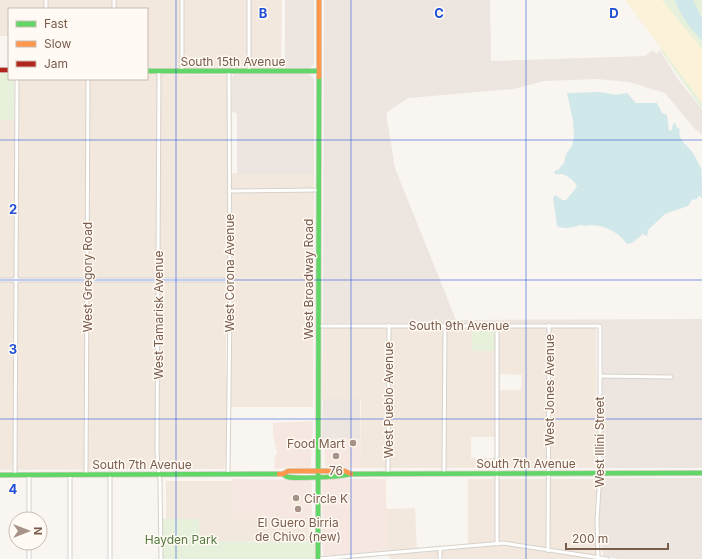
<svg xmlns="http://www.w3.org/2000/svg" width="702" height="559" viewBox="0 0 702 559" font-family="Inter,sans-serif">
<rect width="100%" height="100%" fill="#f9f5f0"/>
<g fill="#f2e8de" fill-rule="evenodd">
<polygon points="0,0 282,0 281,68 147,68 147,9 9,9 9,36 0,36"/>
<path d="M147,74L227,75V173L314,174L313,407H226V466L223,469L0,470V120H19L18,79H147ZM226,314H231V376L226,375Z"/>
<path d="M323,327H594L596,329L597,465L595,468H360L361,399H322ZM500,374L522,375L521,390H500ZM471,437H495V458H471Z"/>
<polygon points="468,479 596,479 597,482 596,512 596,559 390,559 387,551 386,509 415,508 417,553 468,548"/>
<polygon points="166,481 233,481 234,518 310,518 310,541 200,542 166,519"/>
</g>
<g fill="#f6e8e1">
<polygon points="313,421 311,466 308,469 294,467 274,469 275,456 277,453 273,435 273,423"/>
<polygon points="349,438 360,438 360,468 330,468 325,466 324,446 322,439 349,439"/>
<polygon points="233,479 310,480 312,483 312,518 234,518"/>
<polygon points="324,479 386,479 387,551 325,556 323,555 322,483"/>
</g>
<g fill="#ede5e0">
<polygon points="285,0 314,0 314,64 310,68 285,69"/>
<polygon points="324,0 490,0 491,61 645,56 653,50 656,54 660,51 680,82 690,94 702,110 702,135 694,128 665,93 629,82 597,79 545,81 513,89 408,98 386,113 395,168 456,320 702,319 702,468 605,468 602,467 603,324 323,323"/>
<polygon points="234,74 309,74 312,76 314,79 314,174 237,174 237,113 232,112 232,78"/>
<polygon points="323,399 360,399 360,438 322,439"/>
<polygon points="605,478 702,478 702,559 619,559 604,556 602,552 599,520 601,485 602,480"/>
</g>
<g fill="#e7f0db">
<polygon points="632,0 702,0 702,109 661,51 660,42"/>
<polygon points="0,73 9,73 9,79 14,79 14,120 0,120"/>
<rect x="472" y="328" width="24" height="23"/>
<polygon points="160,519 199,519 200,542 317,541 317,559 161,559"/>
</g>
<polygon fill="#fbf2d9" points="625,0 662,0 702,49 702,103"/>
<g fill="#d0e8ea">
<path d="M675,0H693L702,18V40C690,29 680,15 675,0Z"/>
<path d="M600,92L616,95L627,93L636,103H657L662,113L667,115L669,131L672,130L673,124L675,123L677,128L680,129C677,140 687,144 692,152C696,157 698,163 701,168C702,175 702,192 702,199L701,197L698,196L697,199L692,200L688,206L665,214L648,230L647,236L644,235V233L632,243L627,244C618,231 600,223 585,226L581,225C574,227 564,230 557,226L553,197L556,195L562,200H566L577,187C576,182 567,175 562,174C559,174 557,175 555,174L554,172L556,170H558L564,163L566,154L572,146L574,137L573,120L567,93Z"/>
</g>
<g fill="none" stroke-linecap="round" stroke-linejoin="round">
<defs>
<g id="street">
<polyline points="46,9 46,0"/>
<polyline points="114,9 114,0"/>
<polyline points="159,71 157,450 158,467 160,481 161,559"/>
<polyline points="182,71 182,0"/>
<polyline points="249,71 249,0"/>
<polyline points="229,191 318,190"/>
<polyline points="0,280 229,280"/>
<polyline points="318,326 600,326 600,473 597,520 598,558"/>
<polyline points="600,376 671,377"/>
<polyline points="444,473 445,325"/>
<polyline points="110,474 110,559"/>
<polyline points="228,474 230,306 229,72"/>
<polyline points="388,474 389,325"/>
<polyline points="15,475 17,79"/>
<polyline points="86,475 88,79"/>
<polyline points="29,519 29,475"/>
<polyline points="497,544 497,326"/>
<polyline points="548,551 549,325"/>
<polyline points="29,559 29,543"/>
<polyline points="70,559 70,475"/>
<polyline points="318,559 503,543 607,559"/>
<polyline points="440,559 440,548"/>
</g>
<g id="fast">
<polyline points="147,71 319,71"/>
<path d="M283,474C284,475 287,477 288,477C297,479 343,477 351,474L702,473"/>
<polyline points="0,475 279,474"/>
<polyline points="318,559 319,77"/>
</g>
<g id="slow">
<polyline points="319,77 319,0"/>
<polyline points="279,474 283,474 288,471 345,471 351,474"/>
</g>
<polyline id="jam" points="0,70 9,70"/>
</defs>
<use href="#street" stroke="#d7d1cb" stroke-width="5"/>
<use href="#fast" stroke="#d9d2cb" stroke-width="6"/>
<use href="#slow" stroke="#d9d2cb" stroke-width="6"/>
<use href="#jam" stroke="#d9d2cb" stroke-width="6"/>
<use href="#street" stroke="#fefefd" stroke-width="3"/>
<use href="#fast" stroke="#63d668" stroke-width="4.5"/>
<use href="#slow" stroke="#ff974d" stroke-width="4.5"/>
<use href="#jam" stroke="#b3261e" stroke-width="4.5"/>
</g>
<path fill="none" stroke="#1d4ed8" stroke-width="1" stroke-opacity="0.55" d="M176,0V559M351,0V559M526,0V559M0,140H702M0,280H702M0,419H702"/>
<g fill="#a69286" stroke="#fffaf3" stroke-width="1.5">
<circle cx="353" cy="443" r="4"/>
<circle cx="336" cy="456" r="4"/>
<circle cx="296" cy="498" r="4"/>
<circle cx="298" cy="509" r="4"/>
</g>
<g text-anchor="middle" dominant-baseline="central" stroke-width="3" stroke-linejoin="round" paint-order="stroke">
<g font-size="12" fill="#7a5c4d" stroke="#fffaf3">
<text x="233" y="61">South 15th Avenue</text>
<text transform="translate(229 273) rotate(-90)">West Corona Avenue</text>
<text transform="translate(87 277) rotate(-90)">West Gregory Road</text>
<text transform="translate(308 279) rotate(-90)">West Broadway Road</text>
<text transform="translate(158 315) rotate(-90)">West Tamarisk Avenue</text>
<text x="459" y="325">South 9th Avenue</text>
<text transform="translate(549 390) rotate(-90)">West Jones Avenue</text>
<text transform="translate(388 400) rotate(-90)">West Pueblo Avenue</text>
<text transform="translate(599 442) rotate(-90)">West Illini Street</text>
<text x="526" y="463">South 7th Avenue</text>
<text x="142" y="464">South 7th Avenue</text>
</g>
<g font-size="12" fill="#7a5c4d" stroke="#fffaf3">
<text x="345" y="443" text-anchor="end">Food Mart</text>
<text x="336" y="470">76</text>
<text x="304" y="498" text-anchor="start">Circle K</text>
<text x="298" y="522">El Guero Birria<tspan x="298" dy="14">de Chivo (new)</tspan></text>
</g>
<g font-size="12" fill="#537a41" stroke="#fffaf3">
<text x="181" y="539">Hayden Park</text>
</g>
</g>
<g font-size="13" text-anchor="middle" font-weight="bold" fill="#1d4ed8" stroke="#fffaf3" stroke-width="3" stroke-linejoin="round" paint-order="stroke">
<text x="263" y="18">B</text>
<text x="439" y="18">C</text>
<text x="614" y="18">D</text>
<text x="13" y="214">2</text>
<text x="13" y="354">3</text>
<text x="13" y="494">4</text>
</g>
<rect x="8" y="8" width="140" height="72" fill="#fffaf3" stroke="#cabbb1"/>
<rect x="16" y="21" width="20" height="6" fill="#63d668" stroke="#cabbb1"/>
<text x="44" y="28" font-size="12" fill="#7a5c4d">Fast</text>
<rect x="16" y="41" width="20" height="6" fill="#ff974d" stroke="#cabbb1"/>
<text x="44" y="48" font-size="12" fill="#7a5c4d">Slow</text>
<rect x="16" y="61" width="20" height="6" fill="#b3261e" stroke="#cabbb1"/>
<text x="44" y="68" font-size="12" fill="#7a5c4d">Jam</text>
<g transform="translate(28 531) rotate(90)"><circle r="19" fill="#fffaf3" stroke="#cabbb1"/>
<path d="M0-3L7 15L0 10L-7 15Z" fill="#a69286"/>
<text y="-6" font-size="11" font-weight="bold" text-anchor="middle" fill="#7a5c4d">N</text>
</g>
<path d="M566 543v6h102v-6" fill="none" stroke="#7a5c4d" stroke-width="2"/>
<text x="572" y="543" font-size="12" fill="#7a5c4d" stroke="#fffaf3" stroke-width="3" paint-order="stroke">200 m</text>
</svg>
